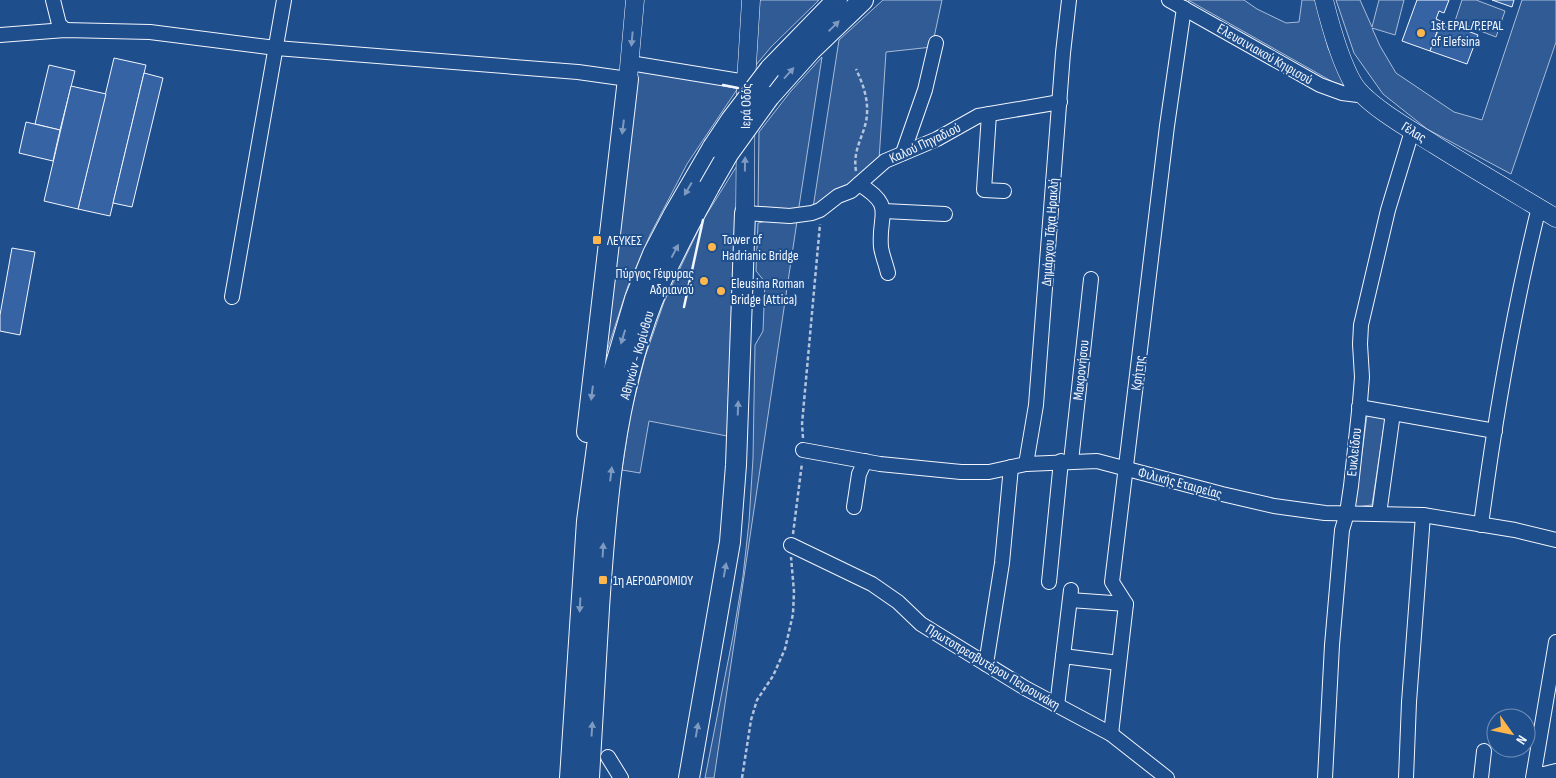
<svg xmlns="http://www.w3.org/2000/svg" width="1556" height="778" viewBox="0 0 1556 778" font-family="'Sofia Sans Condensed',sans-serif">
<rect width="100%" height="100%" fill="#1f4e8c"/>
<g fill="#305b95" stroke="#a8bbd7">
<polygon points="757,0 819,0 771,47 756,65"/>
<polygon points="883,0 942,0 932,47 886,52 879,160 845,188 813,208 839,40"/>
<polygon points="1188,0 1244,0 1257,9 1286,23 1299,22 1302,0 1316,0 1328,48 1346,86 1333,82"/>
<polygon points="1336,0 1360,0 1372,27 1379,0 1404,0 1395,35 1372,28 1380,46 1396,73 1454,112 1482,120 1522,0 1556,0 1556,42 1511,174 1427,129 1383,94 1354,53"/>
<polygon points="1462,0 1476,0 1505,11 1496,37 1455,21"/>
<polygon points="822,57 798,213 758,209 759,132 791,91"/>
<polygon points="646,69 738,88 687,164 650,235 628,286 604,360 634,74 640,70"/>
<polygon points="738,164 727,436 649,421 640,473 622,470 630,416 645,357 664,302 703,220"/>
<polygon points="767,221 797,221 714,778 705,778 733,636 743,576 749,522 753,458 755,345 763,331 765,282 756,271 758,223"/>
<polygon points="1367,415 1385,419 1372,505 1355,507"/>
</g>
<g fill="#3563a3" stroke="#f2f6ff">
<polygon points="1417,0 1449,0 1444,13 1439,11 1436,19 1441,21 1430,51 1402,41"/>
<polygon points="1492,0 1514,0 1512,7"/>
<polygon points="1450,24 1478,35 1467,64 1430,51 1440,25 1448,28"/>
<polygon points="114,58 146,65 110,216 78,209"/>
<polygon points="49,65 75,71 60,130 35,124"/>
<polygon points="144,73 163,78 132,207 113,203"/>
<polygon points="71,86 106,94 78,209 44,201"/>
<polygon points="26,122 60,130 53,161 19,153"/>
<polygon points="12,248 35,252 20,335 0,331 0,315"/>
</g>
<g fill="none" stroke-linecap="round" stroke-linejoin="round">
<defs>
<g id="minor">
<polyline points="53,0 59,24 65,30"/>
<polyline points="1169,0 1320,85 1342,93 1366,96"/>
<polyline points="0,35 65,30 150,32 276,48 578,72 628,79"/>
<polyline points="630,63 746,82"/>
<polyline points="989,114 984,190 1004,191"/>
<polyline points="903,153 925,90 936,43"/>
<path d="M859,184C896,207 878,213 881,247C882,255 886,264 888,273"/>
<polyline points="884,211 945,214"/>
<polyline points="745,213 790,216 812,213 820,210 838,196 851,191 885,161 937,139 978,116 1060,102"/>
<polyline points="232,297 284,0"/>
<polyline points="1359,407 1495,431"/>
<polyline points="803,450 880,464 961,472 989,472 1026,464 1097,461 1222,494 1274,506 1325,513 1423,515 1515,530 1556,540"/>
<polyline points="1071,461 1091,279"/>
<polyline points="1026,464 1036,405 1063,53 1069,0"/>
<polyline points="854,507 859,474 865,461"/>
<polyline points="1379,514 1393,413"/>
<path d="M1481,525C1495,418 1513,312 1539,207"/>
<polyline points="791,545 872,584 898,602 921,624 1025,688 1111,734 1167,778"/>
<polyline points="1049,582 1061,461"/>
<polyline points="1070,600 1126,604"/>
<polyline points="1063,656 1119,663"/>
<polyline points="986,664 1002,563 1011,467"/>
<polyline points="1057,706 1071,590"/>
<polyline points="1111,734 1126,604 1112,582 1167,126 1184,8"/>
<polyline points="608,757 621,778"/>
<polyline points="1534,774 1544,774 1556,771"/>
<polyline points="1325,778 1332,645 1342,530 1347,513 1351,486 1360,402 1362,377 1360,344 1361,325 1388,210 1412,131"/>
<polyline points="1406,778 1409,702 1423,515"/>
<polyline points="1481,778 1484,751"/>
<polyline points="1533,778 1556,642"/>
</g>
<g id="major">
<path d="M1324,0C1330,24 1341,62 1353,83C1366,105 1413,131 1435,145C1475,170 1516,194 1556,218"/>
<polyline points="628,79 635,0"/>
<polyline points="745,213 746,82 751,0"/>
</g>
<g id="highway">
<polyline points="770,69 837,0"/>
<polyline points="769,97 811,50 863,0"/>
<polyline points="587,432 628,79"/>
<polyline points="570,778 587,521 599,432 609,387 635,299 653,254 674,214 713,147"/>
<path d="M589,778C592,721 596,664 599,608C606,504 614,400 652,302C668,262 689,225 709,187"/>
<polyline points="689,778 730,542 736,465 745,213"/>
</g>
</defs>
<use href="#minor" stroke="#f2f6ff" stroke-width="16"/>
<use href="#major" stroke="#f2f6ff" stroke-width="19"/>
<use href="#highway" stroke="#f2f6ff" stroke-width="22"/>
<g stroke="#b3c4dc" stroke-width="2.5" stroke-dasharray="4 2.5" stroke-linecap="butt">
<path d="M856,171C852,148 866,134 867,114C868,98 863,84 856,69"/>
<polyline points="803,438 802,424 820,224"/>
<polyline points="793,534 802,463"/>
<polyline points="742,778 751,720 757,700 773,676 785,649 793,614 794,592 791,557"/>
</g>
<use href="#minor" stroke="#1f4e8c" stroke-width="14"/>
<use href="#major" stroke="#1f4e8c" stroke-width="18"/>
<use href="#highway" stroke="#1f4e8c" stroke-width="20"/>
<defs>
<g id="highway-bridge">
<polyline points="713,147 731,120 770,69"/>
<polyline points="709,187 728,154 769,97"/>
</g>
</defs>
<use href="#highway-bridge" stroke="#f2f6ff" stroke-width="22" stroke-linecap="butt"/>
<use href="#highway-bridge" stroke="#1f4e8c" stroke-width="20"/>
<g stroke="#f2f6ff" stroke-width="2.5">
<polyline points="723,85 738,88"/>
<polyline points="684,307 703,220"/>
</g>
</g>
<defs><path id="oneway-solid" d="M-6-.8H1V-3.2L6.5 0L1 3.2V.8H-6Z" transform="scale(1.25)"/></defs>
<g fill="#7e9ac0">
<use href="#oneway-solid" transform="translate(834 26) rotate(-44)"/>
<use href="#oneway-solid" transform="translate(632 39) rotate(95)"/>
<use href="#oneway-solid" transform="translate(789 73) rotate(-48)"/>
<use href="#oneway-solid" transform="translate(623 127) rotate(97)"/>
<use href="#oneway-solid" transform="translate(745 164) rotate(-89)"/>
<use href="#oneway-solid" transform="translate(688 189) rotate(120)"/>
<use href="#oneway-solid" transform="translate(675 251) rotate(-62)"/>
<use href="#oneway-solid" transform="translate(623 337) rotate(107)"/>
<use href="#oneway-solid" transform="translate(592 393) rotate(97)"/>
<use href="#oneway-solid" transform="translate(738 408) rotate(-88)"/>
<use href="#oneway-solid" transform="translate(611 474) rotate(-83)"/>
<use href="#oneway-solid" transform="translate(603 550) rotate(-87)"/>
<use href="#oneway-solid" transform="translate(725 570) rotate(-80)"/>
<use href="#oneway-solid" transform="translate(580 605) rotate(93)"/>
<use href="#oneway-solid" transform="translate(592 729) rotate(-86)"/>
<use href="#oneway-solid" transform="translate(697 730) rotate(-80)"/>
</g>
<g fill="#ffb74d" stroke="#1f4e8c" stroke-width="2">
<circle cx="1421" cy="33" r="5"/>
<rect x="592" y="235" width="10" height="10" rx="2.5"/>
<circle cx="712" cy="247" r="5"/>
<circle cx="704" cy="281" r="5"/>
<circle cx="721" cy="291" r="5"/>
<rect x="598" y="575" width="10" height="10" rx="2.5"/>
</g>
<g text-anchor="middle" dominant-baseline="central" stroke-width="4" stroke-linejoin="round" paint-order="stroke">
<g font-size="14" fill="#f2f6ff" stroke="#1f4e8c" text-anchor="start">
<text x="1431" y="25">1st EPAL/P.EPAL<tspan x="1431" dy="16">of Elefsina</tspan></text>
<text x="722" y="239">Tower of<tspan x="722" dy="16">Hadrianic Bridge</tspan></text>
<text x="607" y="240">ΛΕΥΚΕΣ</text>
<text x="694" y="273" text-anchor="end">Πύργος Γέφυρας<tspan x="694" dy="16">Αδριανού</tspan></text>
<text x="731" y="283">Eleusina Roman<tspan x="731" dy="16">Bridge (Attica)</tspan></text>
<text x="613" y="580">1η ΑΕΡΟΔΡΟΜΙΟΥ</text>
</g>
<g font-size="14" fill="#f2f6ff" stroke="#1f4e8c">
<text transform="translate(1265 54) rotate(30)">Ελευσινιακού Κηφισού</text>
<text transform="translate(746 106) rotate(-89)">Ιερά Οδός</text>
<text transform="translate(1414 132) rotate(32)">Γέλας</text>
<text transform="translate(925 143) rotate(-25)">Καλού Πηγαδιού</text>
<text transform="translate(1050 232) rotate(-86)">Δημάρχου Τάχα Ηρακλή</text>
<text transform="translate(637 355) rotate(-74)">Αθηνών - Κορίνθου</text>
<text transform="translate(1081 370) rotate(-84)">Μακρονήσου</text>
<text transform="translate(1138 373) rotate(-83)">Κρήτης</text>
<text transform="translate(1354 452) rotate(-84)">Ευκλείδου</text>
<text transform="translate(1180 483) rotate(15)">Φιλικής Εταιρείας</text>
<text transform="translate(993 667) rotate(31)">Πρωτοπρεσβυτέρου Πειρουνάκη</text>
</g>
</g>
<g transform="translate(1511 733) rotate(123)"><circle r="24" fill="#1f4e8c" stroke="#7391ba"/>
<path d="M0-4L9 19L0 12L-9 19Z" fill="#ffb74d"/>
<text y="-8" font-size="14" font-weight="bold" text-anchor="middle" fill="#f2f6ff">N</text>
</g>
</svg>
